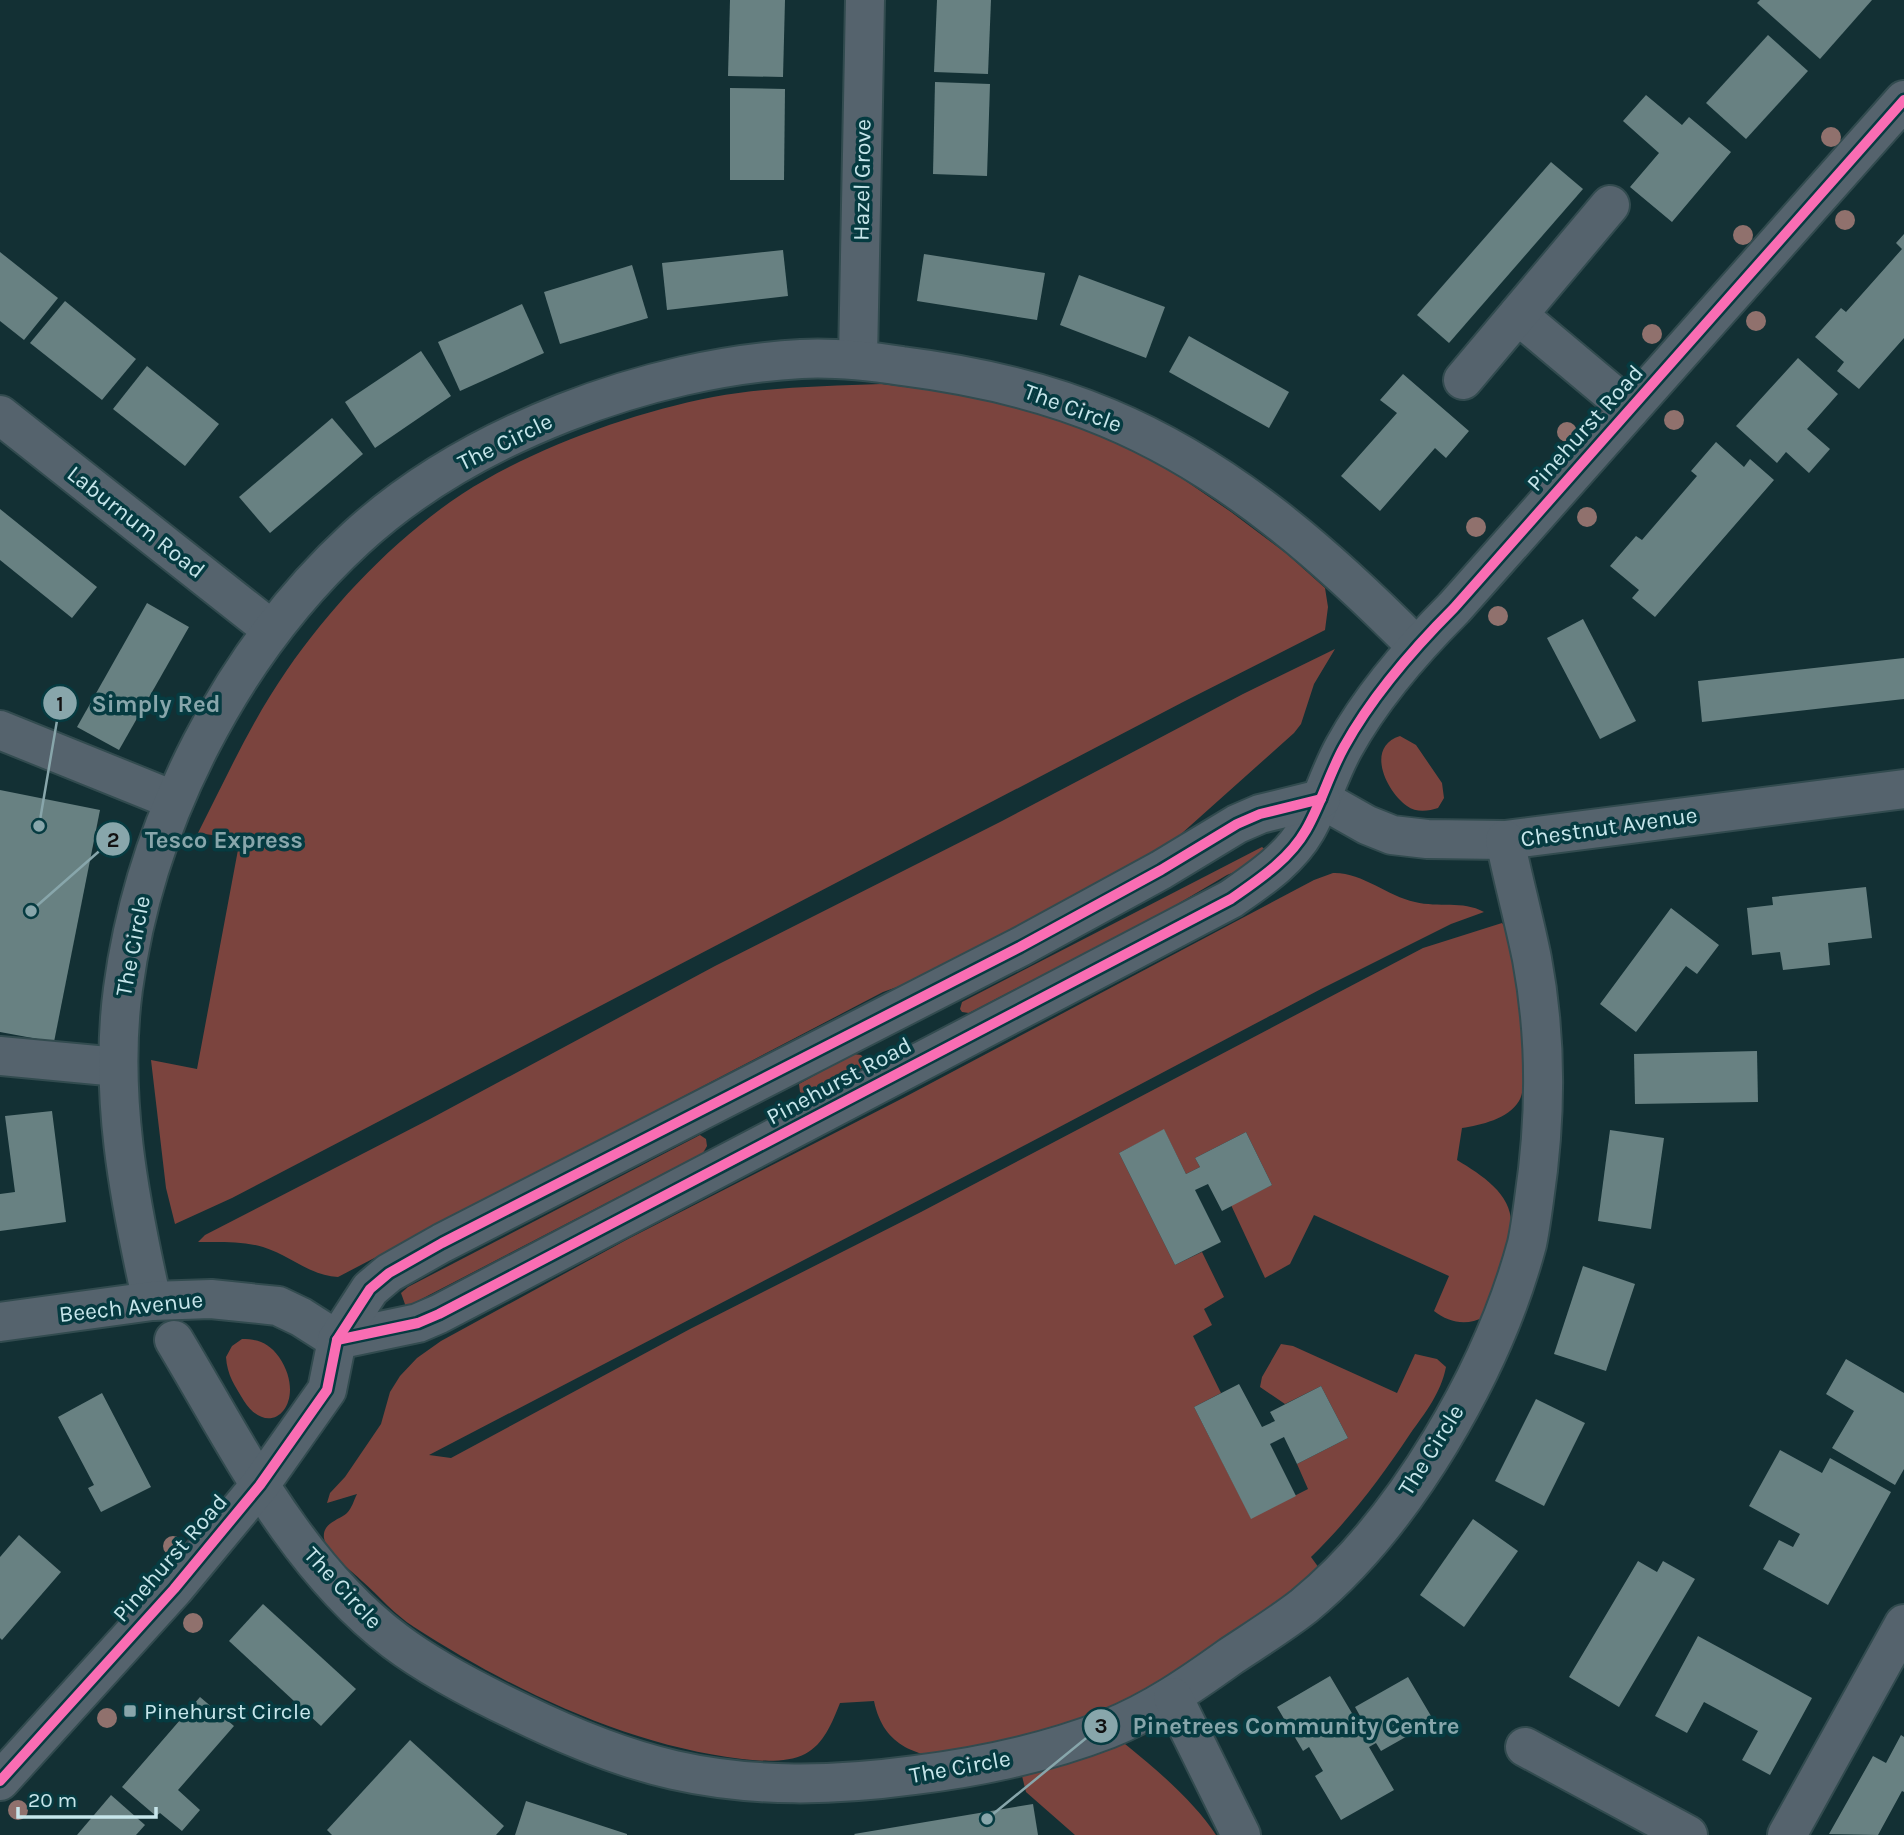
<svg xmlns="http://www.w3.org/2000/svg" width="1904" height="1835" viewBox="0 0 1904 1835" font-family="Karla,sans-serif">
<rect width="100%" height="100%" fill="#133034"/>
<g fill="#7b443e">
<path d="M882,384L968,395L1057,418L1130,447L1183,479L1231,512L1287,554L1325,588L1328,607L1325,630L1185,701L232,1198L175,1224L166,1188L151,1060L197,1069L240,839L198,833C226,778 251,722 287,670C333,604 394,539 462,494C531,449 631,413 713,397C768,387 826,386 882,384Z"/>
<path d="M1335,649L1314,684L1301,724L1294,733L1162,851L922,978L883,992L338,1277C311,1276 289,1255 263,1247C242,1241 219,1242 198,1242L205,1235L430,1119L715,966L1002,821L1243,694Z"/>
<path d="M1400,736L1416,745L1442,783L1444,798L1438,808C1429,811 1416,813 1407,806C1386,791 1365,747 1400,736Z"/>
<polygon points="1262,847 1267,851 1262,861 1227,875 1164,912 969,1013 962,1012 960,1009 962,1002"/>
<path d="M1333,873C1362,872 1387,896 1415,902C1439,908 1462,900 1484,912L1451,924L1321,989L1050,1132L429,1455L451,1458L690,1329L921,1212L1423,948L1502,923C1505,927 1509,932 1511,936C1520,960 1532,1082 1519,1101C1508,1119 1481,1125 1462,1128L1457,1160C1483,1176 1514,1195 1511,1228L1484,1317C1467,1326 1449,1323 1434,1311L1449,1276L1314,1215L1290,1264L1265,1278L1231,1205L1272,1185L1246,1132L1195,1158L1200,1167L1186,1174L1164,1130L1119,1153L1175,1265L1202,1252L1224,1297L1204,1309L1212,1325L1193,1336L1221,1393L1194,1407L1251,1518L1308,1489L1297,1464L1348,1438L1321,1386L1285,1404L1260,1387L1262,1377L1281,1344L1293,1346L1397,1393L1415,1354L1437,1359L1446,1367C1441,1393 1425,1413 1410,1434C1381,1478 1349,1520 1311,1557L1319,1568L1210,1656L1143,1694L1090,1717C1131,1748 1188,1792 1216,1835H1075L1026,1792L1021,1772C1001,1769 981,1765 961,1762C918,1755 884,1749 874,1701L840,1703C832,1723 824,1744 805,1754C788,1763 760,1761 742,1759C628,1746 510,1689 414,1627C395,1615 379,1596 362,1581C352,1571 326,1552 324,1538C322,1523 339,1520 347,1513C352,1508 354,1500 357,1494L327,1503L330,1493L345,1477L381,1424L390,1392L400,1376L417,1358L441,1341L628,1239L903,1098L1314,880Z"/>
<polygon points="853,1054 861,1055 866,1061 865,1066 814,1095 805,1095 800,1092 799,1084"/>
<polygon points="700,1135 706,1139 707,1146 703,1153 406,1307 401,1293 408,1287"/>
<path d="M242,1339C258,1339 269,1343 279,1357C309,1401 271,1443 244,1401C235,1386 227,1375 226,1357L232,1346Z"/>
</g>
<g fill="#688182">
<polygon points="730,0 785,0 783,77 728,76"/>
<polygon points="937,0 991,0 988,74 934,72"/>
<polygon points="1760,0 1872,0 1820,59 1757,3"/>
<polygon points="1768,35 1808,71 1746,139 1706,103"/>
<polygon points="935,82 990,84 987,176 933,174"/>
<polygon points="730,88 785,89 784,180 730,180"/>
<polygon points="1646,95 1682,125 1689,117 1731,152 1672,222 1630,187 1659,153 1623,121"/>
<polygon points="1551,162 1583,189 1449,343 1417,315"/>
<polygon points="1904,234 1904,338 1859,389 1837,371 1844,362 1815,337 1841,308 1846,312 1902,249 1896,243"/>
<polygon points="783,250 788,296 667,310 662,263"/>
<polygon points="0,252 58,298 24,340 0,321"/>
<polygon points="924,254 1045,273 1037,320 917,301"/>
<polygon points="632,265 648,318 560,344 544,292"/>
<polygon points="1079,275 1165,307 1146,358 1060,325"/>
<polygon points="65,301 136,359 102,400 30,343"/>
<polygon points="522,304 544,353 460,391 438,342"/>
<polygon points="1189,336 1289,392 1269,428 1169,372"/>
<polygon points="421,351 451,396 375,448 345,402"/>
<polygon points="1798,358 1838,394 1807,429 1830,449 1809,473 1786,452 1777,463 1736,426"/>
<polygon points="147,366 219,424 185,466 113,409"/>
<polygon points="1403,374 1469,431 1446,458 1435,448 1380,511 1341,476 1397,413 1380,400"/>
<polygon points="332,418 363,454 270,533 239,497"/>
<polygon points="1716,442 1744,467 1750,459 1774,480 1655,617 1632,598 1639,590 1610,566 1636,536 1642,540 1697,476 1691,471"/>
<polygon points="0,509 97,587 72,618 0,560"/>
<polygon points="147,603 189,627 119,750 77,727"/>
<polygon points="1583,619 1636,721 1600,739 1547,638"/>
<polygon points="1904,658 1904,699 1702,722 1698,681"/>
<polygon points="0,790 100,810 54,1042 0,1032"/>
<polygon points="1866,887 1872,938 1828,943 1830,965 1783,970 1780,952 1752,955 1747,908 1773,905 1772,897"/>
<polygon points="1671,908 1719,945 1697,974 1686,966 1636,1032 1600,1004"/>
<polygon points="1757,1051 1758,1102 1635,1104 1634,1054"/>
<polygon points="52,1111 66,1222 0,1231 0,1194 15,1192 5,1116"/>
<polygon points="1164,1129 1186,1174 1200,1167 1195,1158 1246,1132 1272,1185 1222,1211 1208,1184 1195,1190 1221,1242 1175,1265 1119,1153"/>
<polygon points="1610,1130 1664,1138 1651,1229 1598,1221"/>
<polygon points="1583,1266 1635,1284 1606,1371 1554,1354"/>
<polygon points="1846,1359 1904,1393 1904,1469 1895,1485 1832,1448 1854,1411 1826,1394"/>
<polygon points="1239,1384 1262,1427 1275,1421 1270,1412 1321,1386 1348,1438 1297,1464 1284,1437 1270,1444 1296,1496 1251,1519 1194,1407"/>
<polygon points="102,1393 151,1487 101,1512 88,1488 94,1485 58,1417"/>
<polygon points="1536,1399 1585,1423 1544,1506 1495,1481"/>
<polygon points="1780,1450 1822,1473 1830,1458 1891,1492 1828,1605 1763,1569 1779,1540 1793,1547 1800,1534 1749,1506"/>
<polygon points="1473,1519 1518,1551 1464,1627 1420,1595"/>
<polygon points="19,1535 61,1572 2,1640 0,1638 0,1557"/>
<polygon points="1638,1561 1657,1572 1663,1561 1695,1579 1619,1707 1569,1677"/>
<polygon points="263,1604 356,1689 321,1726 229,1641"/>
<polygon points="1698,1636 1812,1698 1770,1775 1742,1760 1758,1731 1704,1702 1687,1733 1655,1716"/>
<polygon points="1330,1676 1356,1720 1348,1724 1352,1729 1364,1723 1355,1707 1408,1677 1434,1721 1381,1751 1376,1743 1369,1747 1394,1790 1341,1820 1315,1776 1323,1771 1309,1747 1303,1751 1277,1707"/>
<polygon points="200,1697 234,1726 178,1790 200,1810 182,1831 160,1813 156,1816 122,1787"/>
<polygon points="1901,1735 1904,1737 1904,1792 1902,1791 1878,1835 1829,1834 1873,1756 1886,1763"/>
<polygon points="410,1740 504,1826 496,1835 332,1835 327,1830"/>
<polygon points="111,1795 145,1825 136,1835 77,1835"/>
<polygon points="526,1801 627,1834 627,1835 515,1835"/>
<polygon points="1033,1804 1038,1835 855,1835 854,1834"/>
</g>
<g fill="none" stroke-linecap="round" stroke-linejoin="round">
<defs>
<g id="minor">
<polyline points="1518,315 1630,409"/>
<polyline points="858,359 865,0"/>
<polyline points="1463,380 1610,205"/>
<polyline points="0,415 272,630"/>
<polyline points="0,730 173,800"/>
<polyline points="1321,799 1367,825 1392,835 1427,839 1505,840 1904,789"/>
<polyline points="0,1056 118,1067"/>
<path d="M152,1301C129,1199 109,1094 123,989C145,822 232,652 356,538C468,435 650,367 801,359C835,357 869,361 902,366C973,375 1042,390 1108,418C1228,468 1326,555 1416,646"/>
<polyline points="0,1322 152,1301 211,1299 278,1306 301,1317 337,1340"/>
<path d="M174,1340C237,1445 295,1565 395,1641C432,1669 477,1692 519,1712C568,1736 621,1758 674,1770C754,1788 834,1786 915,1775C981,1767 1046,1753 1108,1729C1153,1711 1192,1684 1231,1656C1255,1640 1281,1624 1304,1606C1405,1523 1493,1370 1527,1244C1530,1230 1532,1215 1534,1200C1546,1120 1547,1039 1532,959C1524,919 1513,880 1505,840"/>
<path d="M337,1340L418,1323L439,1314L1231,899C1258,880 1289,860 1306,830C1321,804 1329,774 1344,747C1371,698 1414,648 1454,608L1904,100"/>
<polyline points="1173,1697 1241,1835"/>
<polyline points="1525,1747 1688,1835"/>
<polyline points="0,1781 174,1589 260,1485 327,1390 337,1340 370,1289 389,1273 442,1243 1020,947 1161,870 1237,824 1260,814 1321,799"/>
<polyline points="1787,1835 1904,1624"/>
</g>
</defs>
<use href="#minor" stroke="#324b4f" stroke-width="42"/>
<use href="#minor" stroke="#55636d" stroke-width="38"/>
<defs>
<g id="cycleway">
<path d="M337,1340L418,1323L439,1314L1231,899C1258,880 1289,860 1306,830C1321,804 1329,774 1344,747C1371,698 1414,648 1454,608L1904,100"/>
<polyline points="0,1781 174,1589 260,1485 327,1390 337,1340 370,1289 389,1273 442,1243 1020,947 1161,870 1237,824 1260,814 1321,799"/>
</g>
</defs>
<use href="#cycleway" stroke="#063b41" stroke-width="15"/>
<use href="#cycleway" stroke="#f96db3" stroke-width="10"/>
</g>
<g fill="#90716d">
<circle cx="1831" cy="137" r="10"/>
<circle cx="1845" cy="220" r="10"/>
<circle cx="1743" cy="235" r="10"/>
<circle cx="1756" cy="321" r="10"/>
<circle cx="1652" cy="334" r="10"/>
<circle cx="1674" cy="420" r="10"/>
<circle cx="1567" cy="432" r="10"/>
<circle cx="1587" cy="517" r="10"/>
<circle cx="1476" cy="527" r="10"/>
<circle cx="1498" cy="616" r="10"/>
<circle cx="173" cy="1546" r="10"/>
<circle cx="193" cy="1623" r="10"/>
<circle cx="107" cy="1718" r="10"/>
<circle cx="18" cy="1810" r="10"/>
</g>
<rect fill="#88a6ab" stroke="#063b41" stroke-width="2.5" x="123" y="1704" width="14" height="14" rx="3.5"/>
<g text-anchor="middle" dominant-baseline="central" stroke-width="7" stroke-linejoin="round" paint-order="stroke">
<g font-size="23" fill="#c7e6eb" stroke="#063b41">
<text transform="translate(862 180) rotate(-89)">Hazel Grove</text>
<text transform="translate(1073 408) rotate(20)">The Circle</text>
<text transform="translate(1585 428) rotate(-48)">Pinehurst Road</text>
<text transform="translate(505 442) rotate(-26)">The Circle</text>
<text transform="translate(136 522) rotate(38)">Laburnum Road</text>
<text transform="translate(1609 827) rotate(-8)">Chestnut Avenue</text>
<text transform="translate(133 946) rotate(-79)">The Circle</text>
<text transform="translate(839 1081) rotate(-28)">Pinehurst Road</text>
<text transform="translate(131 1307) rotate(-6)">Beech Avenue</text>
<text transform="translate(1431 1450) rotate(-58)">The Circle</text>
<text transform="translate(170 1558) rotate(-49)">Pinehurst Road</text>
<text transform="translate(343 1588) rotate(47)">The Circle</text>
<text transform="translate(960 1767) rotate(-10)">The Circle</text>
</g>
<g font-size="23" fill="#c7e6eb" stroke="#063b41" text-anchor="start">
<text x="144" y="1711">Pinehurst Circle</text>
</g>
</g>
<path fill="none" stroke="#88a6ab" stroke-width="2.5" d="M39 826L60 703M31 911L113 839M987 1819L1101 1726"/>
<g fill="#88a6ab" stroke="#063b41" stroke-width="2.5">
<circle cx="39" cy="826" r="7"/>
<circle cx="31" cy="911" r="7"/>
<circle cx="987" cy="1819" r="7"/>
<circle cx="60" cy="703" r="18"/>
<circle cx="113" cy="839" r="18"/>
<circle cx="1101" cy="1726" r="18"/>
</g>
<g font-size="21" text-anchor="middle" font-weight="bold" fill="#111">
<text x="60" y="711">1</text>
<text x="113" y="847">2</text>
<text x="1101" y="1733">3</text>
</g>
<g font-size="24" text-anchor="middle" font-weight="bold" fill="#88a6ab" stroke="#063b41" stroke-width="7" stroke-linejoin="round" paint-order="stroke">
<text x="156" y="712">Simply Red</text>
<text x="224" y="848">Tesco Express</text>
<text x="1296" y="1734">Pinetrees Community Centre</text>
</g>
<path d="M18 1807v10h138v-10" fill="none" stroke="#c7e6eb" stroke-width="3.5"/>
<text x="28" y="1807" font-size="21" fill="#c7e6eb" stroke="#063b41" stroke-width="5" paint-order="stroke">20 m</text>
</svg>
